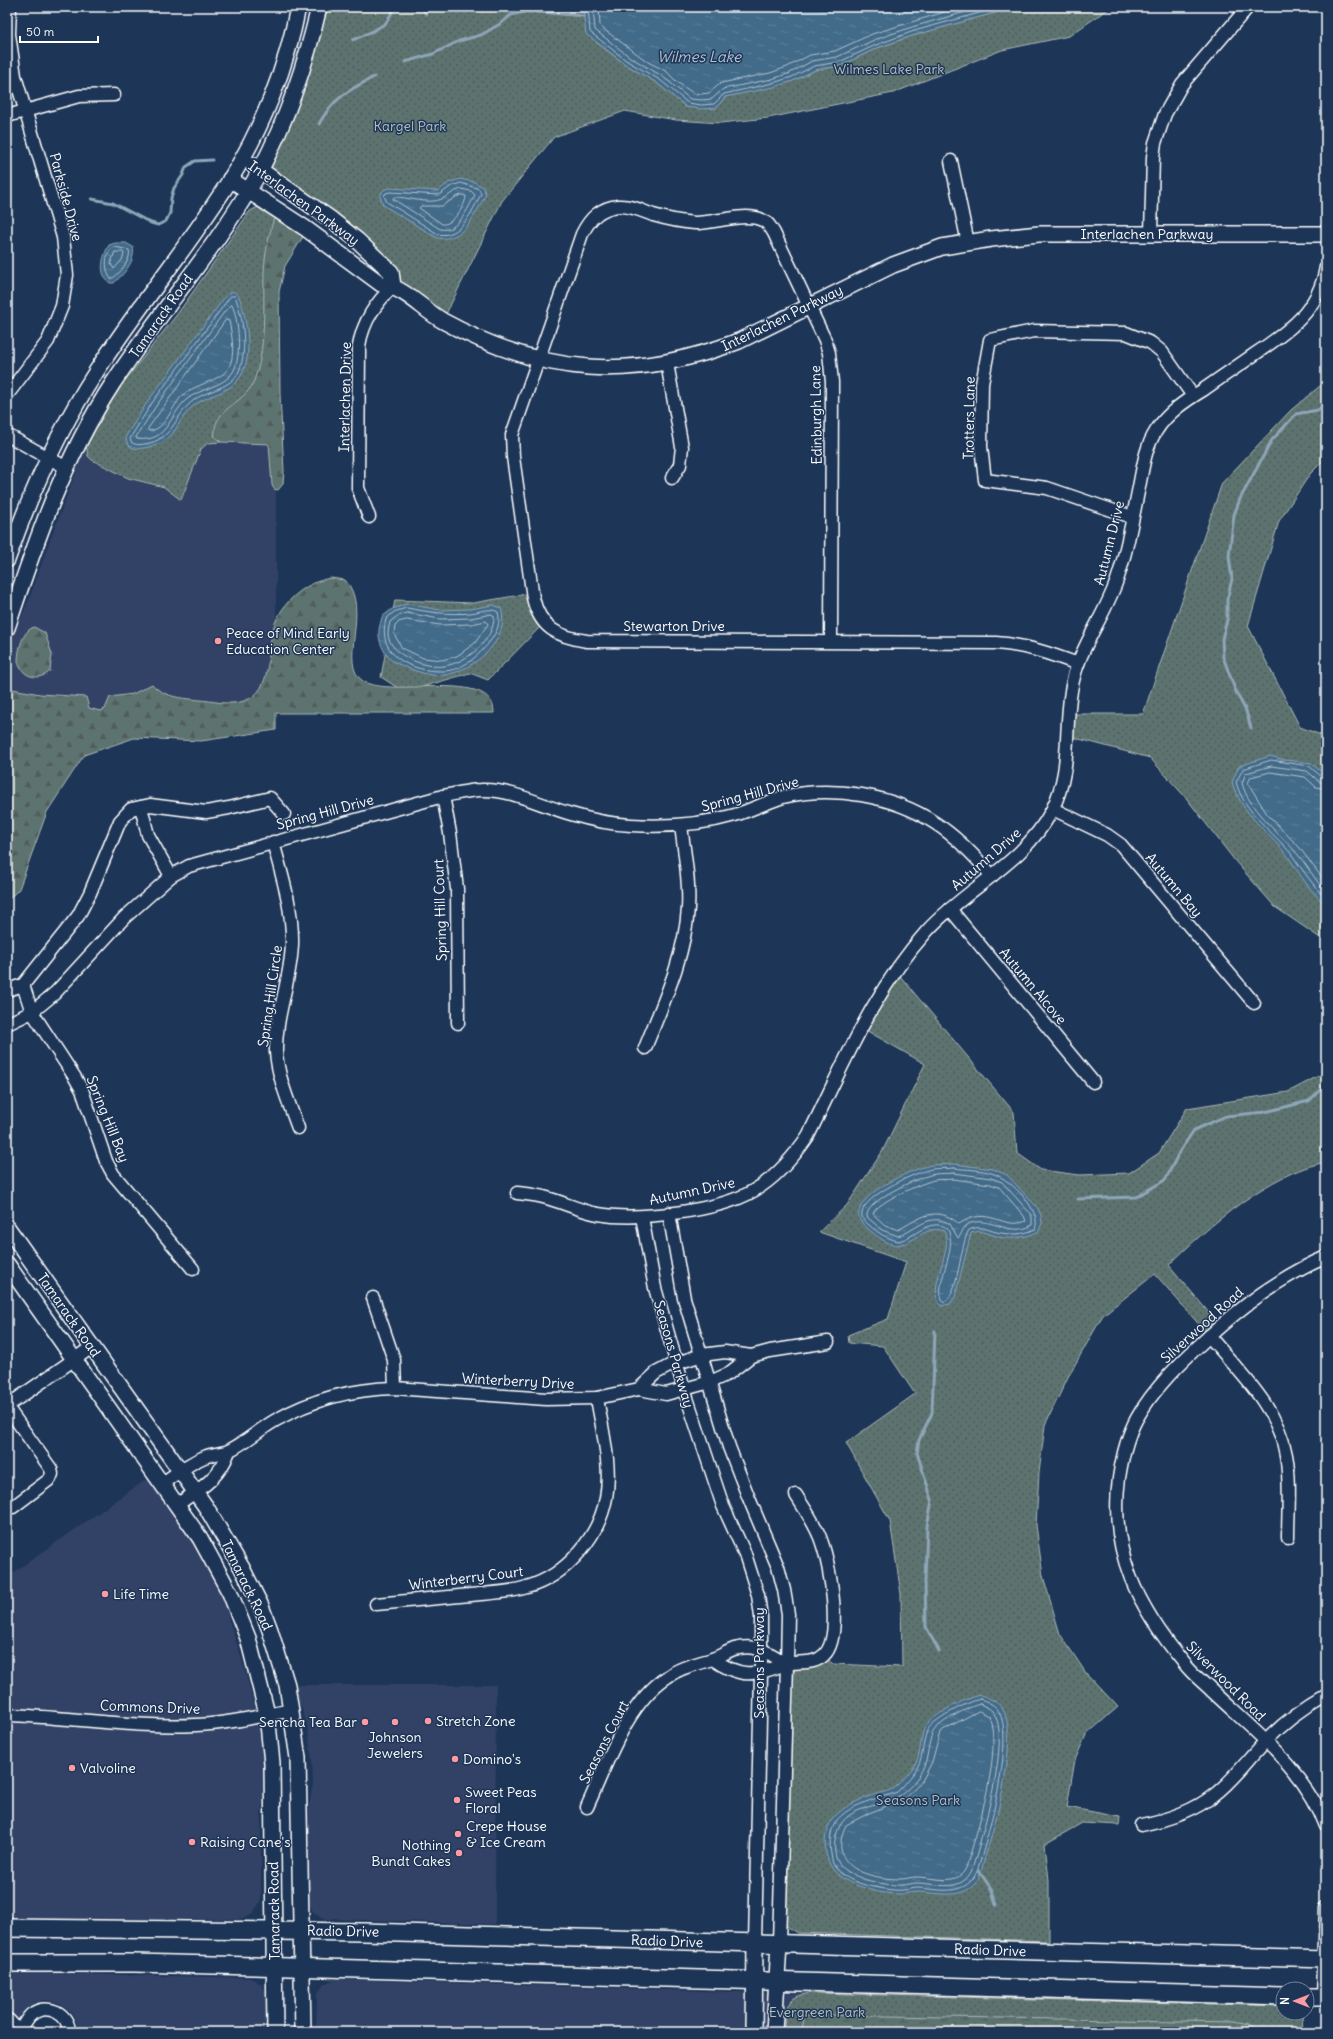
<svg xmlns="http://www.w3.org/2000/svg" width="1333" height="2039" viewBox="0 0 1333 2039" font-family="Delius,sans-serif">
<defs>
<pattern id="grass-dots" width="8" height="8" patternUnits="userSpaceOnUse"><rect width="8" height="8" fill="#5b736f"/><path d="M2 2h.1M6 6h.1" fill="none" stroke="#525c5a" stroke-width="1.8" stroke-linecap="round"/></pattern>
<pattern id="forest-firs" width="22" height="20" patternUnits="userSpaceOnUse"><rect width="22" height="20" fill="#5b736f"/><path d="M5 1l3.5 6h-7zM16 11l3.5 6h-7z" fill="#525c5a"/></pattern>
<pattern id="wetland-marsh" width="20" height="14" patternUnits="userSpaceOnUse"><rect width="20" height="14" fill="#5b736f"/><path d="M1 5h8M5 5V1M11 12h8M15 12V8" fill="none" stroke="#525c5a"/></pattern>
<pattern id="water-ripples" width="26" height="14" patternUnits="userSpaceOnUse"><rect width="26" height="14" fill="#426b89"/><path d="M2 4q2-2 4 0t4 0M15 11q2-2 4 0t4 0" fill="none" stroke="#5e819b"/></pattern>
</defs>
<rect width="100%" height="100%" fill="#1d3557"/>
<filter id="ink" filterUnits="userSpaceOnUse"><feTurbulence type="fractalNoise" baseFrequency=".025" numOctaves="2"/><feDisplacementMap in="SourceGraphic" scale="8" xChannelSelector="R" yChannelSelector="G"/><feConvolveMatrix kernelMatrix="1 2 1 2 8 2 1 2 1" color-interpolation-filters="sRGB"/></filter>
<g filter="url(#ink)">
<g fill="#304266">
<polygon points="276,431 276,713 7,713 7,650 30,597 46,551 87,443 88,456 102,466 128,478 167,489 199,432"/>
<polygon points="151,1476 188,1530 225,1599 229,1621 241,1656 263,1738 266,1782 261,1811 261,1901 252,1914 240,1919 69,1920 7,1918 7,1577"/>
<polygon points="293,1685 496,1685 495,1924 328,1919 321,1918 313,1912 309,1903 308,1812 313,1783 312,1759 307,1724"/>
<polygon points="7,1972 251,1978 262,1985 267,1994 268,2032 78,2032 76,2020 69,2010 59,2003 45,2000 35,2003 26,2008 16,2023 7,2032"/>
<polygon points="335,1979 733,1992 819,1993 802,1994 788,2003 784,2011 784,2032 316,2032 317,1994 324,1984"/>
</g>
<g fill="url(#grass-dots)" stroke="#adb9b7">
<polygon points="319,7 584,7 583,11 597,43 625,64 657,83 686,107 716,108 725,97 793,81 815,70 840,66 877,48 915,35 1015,7 1111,7 1069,36 1002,50 893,93 768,118 720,123 676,120 625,111 554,137 502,201 443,320 393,286 391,272 260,170"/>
<polygon points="260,206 277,215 276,431 214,433 215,437 221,442 208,443 201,449 181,500 164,487 128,478 92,460 88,456 86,445 116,392 178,313 250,211"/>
<polygon points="1326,381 1326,458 1310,474 1279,521 1248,626 1300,727 1326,737 1326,942 1275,907 1235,861 1187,799 1150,758 1068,736 1069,714 1143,714 1222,483 1291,410"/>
<polygon points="532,593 544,623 488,680 470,673 404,692 381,677 395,600 473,603"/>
<path d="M895,970L1014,1112L1017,1153L1041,1170L1080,1175L1129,1173L1159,1153L1187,1108L1288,1092L1322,1074L1326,1067V1162C1269,1173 1210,1225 1169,1265L1220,1326L1209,1336L1155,1274L1103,1315L1068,1377L1045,1425L1039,1473L1036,1525L1043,1576L1060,1634L1086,1673L1118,1707L1086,1735L1075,1760L1067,1807L1120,1817L1119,1825L1082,1823L1045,1844L1049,1880V1941L798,1933L780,1922L787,1664L823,1656L833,1664L902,1667L901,1594L890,1521L846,1443L915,1394L883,1346L849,1343L848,1335L888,1319L906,1262L819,1232L847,1205L882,1152L925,1064L862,1028Z"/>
<path d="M812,1993L1283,2006V2013H1303L1304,2032H784C785,2008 785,1996 812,1993Z"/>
</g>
<g fill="url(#forest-firs)" stroke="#adb9b7">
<path d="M275,214L304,235L285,266L279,292L280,394L284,471L283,484L278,490L274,489L272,485L269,444L221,442L215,437C211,409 243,405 253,383C267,351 263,304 264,271C265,251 270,232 275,214Z"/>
<path d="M331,578L345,580C372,608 337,664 363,681C392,699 494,667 494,713H276V730L201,741L134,738L84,755L47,812L19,889L7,901V688L40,694L86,697L89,708L100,711L105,709L110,697L133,694L152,684C164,698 183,698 200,700C213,701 227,705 240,702C272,696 267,657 272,633C278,605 304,582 331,578Z"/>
<path d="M34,627L45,633L52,654L50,671C39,682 22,677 18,662C18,650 22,631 34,627Z"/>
</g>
<polygon fill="url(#wetland-marsh)" stroke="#adb9b7" points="828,2015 1234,2022 1250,2025 1259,2032 801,2032 804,2020 807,2016"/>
<g fill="url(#water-ripples)" stroke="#8ea6b8">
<polygon points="584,7 1016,7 915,35 877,48 840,66 815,70 793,81 774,87 725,97 716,108 700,109 686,107 657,83 625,64 586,34 583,11"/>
<path d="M460,179L474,182L483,187L486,194C474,215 465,242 437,238L383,205L380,196L383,190L389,188L438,191L448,183Z"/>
<path d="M115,243H126L133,247C136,261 124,274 114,283H110C97,274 103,255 109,245Z"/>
<path d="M233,291L239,296C248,323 258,373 227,389C215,396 202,398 192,407C175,423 176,442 149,447C144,448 138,449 134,448C128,446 126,442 126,436L148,401L224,298Z"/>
<path d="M407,604L440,610L470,609L493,605L501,608C511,640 474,670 445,675C432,678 404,668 393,661C386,657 379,643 379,635C378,629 381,622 382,617L392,609Z"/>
<path d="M1270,756L1285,760L1311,763L1326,776V904C1310,892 1300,874 1289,858C1269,832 1242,815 1232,782L1239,766Z"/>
<path d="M954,1164L993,1169L1007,1175L1037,1207L1041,1215L1042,1223L1039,1231C1027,1238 1007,1241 993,1235C984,1232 981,1230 971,1233L955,1297L950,1304L941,1306C925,1288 955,1250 944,1231C924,1223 910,1250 891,1244C881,1240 874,1234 866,1227C835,1202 912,1168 932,1165C939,1164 947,1165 954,1164Z"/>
<path d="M981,1695C988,1698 997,1701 1002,1708C1020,1735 996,1823 986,1854C983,1863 981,1878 974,1885C958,1900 935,1892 917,1892C912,1892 906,1894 901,1894C892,1894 880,1893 871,1890C849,1883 831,1877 826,1853C820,1816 847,1804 876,1794C883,1792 892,1791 896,1786C905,1778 917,1766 919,1754C921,1746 921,1737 924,1729C930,1715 966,1698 981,1695Z"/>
</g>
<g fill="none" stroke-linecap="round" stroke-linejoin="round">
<g stroke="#b3c4d0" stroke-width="1">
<polyline points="588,7 590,32 627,61 660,80 688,103 701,105 714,104 724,94 773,83 792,77 814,66 839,62 876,45 914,31 1001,7"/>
<polyline points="593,7 595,30 630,57 662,76 690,99 701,100 712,99 723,89 772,79 790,73 812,61 837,57 874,40 912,27 983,7"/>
<polyline points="599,7 600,26 606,31 648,62 666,71 677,82 693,93 701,94 709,93 721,83 770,73 787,67 810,55 835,51 872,34 961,7"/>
<path d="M461,183L479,189L481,194C472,211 461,239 438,234L387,202L384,196L386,193L390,192L439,195L450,187Z"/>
<path d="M461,189L471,191L475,195C468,208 458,233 440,229L393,199L394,197C409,197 428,205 442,199C449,196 453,191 461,189Z"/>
<path d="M462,195L466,196C466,205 452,226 442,224L419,208L421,206H442L456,197Z"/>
<path d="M115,247L129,250C132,259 119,275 111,279C105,272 103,251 115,247Z"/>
<polygon points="115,252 123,252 124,254 122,260 114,269 111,264"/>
<path d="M231,296H235C243,316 248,350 239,371C231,389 209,389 194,400C176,413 174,437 150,443C144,444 138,446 132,443L130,439L132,435L152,403Z"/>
<path d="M232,305C239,320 242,357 233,372C224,387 200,388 186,400C169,416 167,443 137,439L136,437L156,406L225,311Z"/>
<path d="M226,320L229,321C232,335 236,356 228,369C220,381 195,384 183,395C172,405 166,430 149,431L148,429Z"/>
<path d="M407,608C428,612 449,615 470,613C480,612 490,607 498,612C501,623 497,631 491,640C480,655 462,671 443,671C411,672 376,655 386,619L394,612Z"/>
<path d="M407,613L440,619L471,618L492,614L494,616C495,640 466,663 444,666C426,669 389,655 388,634C388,630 389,626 390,622L396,617Z"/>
<polygon points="407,620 440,625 471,624 486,621 488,624 475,643 457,656 442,660 423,658 402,648 394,634 395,626 399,622"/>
<path d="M1326,778L1322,777L1309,766L1271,760L1243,769L1236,782C1244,813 1273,831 1292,855C1303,871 1313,885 1326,899"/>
<path d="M1326,783L1320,782L1307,771L1271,766L1246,773L1242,783C1249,810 1276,830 1294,850C1306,863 1314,879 1326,892"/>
<polyline points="1326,789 1316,787 1305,777 1270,772 1251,777 1248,783 1267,814 1299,847 1326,883"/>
<path d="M954,1168C966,1170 982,1169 994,1174C1010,1179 1043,1211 1035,1229C1024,1235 1009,1235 996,1232C985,1229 980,1225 969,1230C960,1244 958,1298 944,1302C931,1287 960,1249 947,1228C929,1217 915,1238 898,1241C886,1238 878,1233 869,1225C865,1222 861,1219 862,1213C864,1195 916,1172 932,1169C939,1168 947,1169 954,1168Z"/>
<path d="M954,1173L991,1178L1002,1182L1029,1212L1032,1218V1225C1011,1239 986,1213 967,1225C962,1228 962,1235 958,1238L950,1224C929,1211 916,1231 898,1236L882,1230L867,1217C864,1201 920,1176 935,1174C941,1173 947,1174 954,1173Z"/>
<path d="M953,1179L990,1184L999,1187L1024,1216L1026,1221C1003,1231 989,1204 959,1224C936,1204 920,1218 898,1230L885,1225L873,1214C876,1202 922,1183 934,1180C940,1179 947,1180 953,1179Z"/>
<path d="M980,1699C986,1701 994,1704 998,1710C1015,1734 991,1824 983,1852C980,1861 978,1875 970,1882C956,1895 935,1889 918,1888C913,1888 908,1890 903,1890C895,1891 887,1889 879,1888C864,1886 835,1877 832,1860C824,1820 842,1810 877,1798C883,1796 891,1795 897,1792C902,1788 909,1779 913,1774C925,1758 921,1747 927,1731C932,1719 968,1702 980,1699Z"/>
<path d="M980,1704C984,1706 990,1708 993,1712C1013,1735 980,1842 972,1870C969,1876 966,1880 960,1883C947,1889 931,1883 917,1883C912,1883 907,1885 902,1885C884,1886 845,1878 837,1860C834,1853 834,1843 836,1836C843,1805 876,1809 899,1796C905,1793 914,1783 918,1777C930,1759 926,1751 932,1734C935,1724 970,1706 980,1704Z"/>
<path d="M979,1711L989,1716C1003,1751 977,1832 966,1868C964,1872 961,1876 956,1878C943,1882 929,1877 916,1877C911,1877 906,1879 901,1879C868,1879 826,1867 846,1825L869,1813L905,1799L922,1781L932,1762L940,1732Z"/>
</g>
<g stroke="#8ea6b8" stroke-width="3">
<polyline points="421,7 426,14"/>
<polyline points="353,40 373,31 386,23 395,7"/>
<polyline points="405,62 433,54 459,41 481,35 500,24 511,15 528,11 584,16"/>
<path d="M319,124C333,98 349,90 374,77"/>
<polyline points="92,199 113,203 151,223 158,225 166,221 170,213 171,198 174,188 183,175 186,167 195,161 212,160"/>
<polyline points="1251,728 1246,711 1236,692 1223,657 1222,639 1227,620 1227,600 1232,579 1229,556 1234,515 1240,499 1272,440 1296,414 1318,410 1326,403"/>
<polyline points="1078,1199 1136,1197 1165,1180 1180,1151 1194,1130 1226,1116 1265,1112 1309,1101 1326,1084"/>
<polyline points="935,1331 932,1413 919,1440 917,1453 932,1500 927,1526 925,1580 926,1627 939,1651"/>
<polyline points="979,1871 992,1890 996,1905"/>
</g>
<defs>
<g id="minor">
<polyline points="7,116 79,96 114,95"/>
<polyline points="951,161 968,243"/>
<polyline points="1151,234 1153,157 1155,143 1165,114 1182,84 1248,7"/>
<polyline points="667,363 682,447 680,465 672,478"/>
<polyline points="7,395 48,341 62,306 67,275 63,237 15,76 9,34 10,7"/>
<polyline points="7,435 67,468"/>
<path d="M369,517L358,488L359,346C363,321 376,303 393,286"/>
<polyline points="1132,517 1047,488 985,480 981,447 982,384 990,340 1034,331 1126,333 1151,343 1162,352 1193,396"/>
<path d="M831,642L832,382L829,353L825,340L774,233C771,228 768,222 762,220C746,212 714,223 695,223C681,222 667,219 653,215C642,211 631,205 618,206C600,208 590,218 582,234L512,435L513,457L533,598C540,628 558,637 587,641L996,643C1026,645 1051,654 1078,664"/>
<polyline points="443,796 450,833 457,889 458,1023"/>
<polyline points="141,807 148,835 171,876"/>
<polyline points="1053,809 1107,835 1121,845 1254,1003"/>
<path d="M273,842C282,876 293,909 292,944C291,980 275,1016 276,1052C278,1078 289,1103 298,1128"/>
<polyline points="950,909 1093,1082"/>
<polyline points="7,990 23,985"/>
<path d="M7,1024L32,1012L55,993L124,918L171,876L189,866L443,796C455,794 469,790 481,790C513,789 542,806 571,814C591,820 610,824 631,825C666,827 701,825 735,815C751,810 767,802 783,797C832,785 893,795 935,823C957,837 975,856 992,876"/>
<path d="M645,1048C663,1003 685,957 688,908C690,881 684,852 681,825"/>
<path d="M517,1193C526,1194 537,1195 547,1198C565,1203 580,1211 598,1214C637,1221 719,1211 753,1191C776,1178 793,1158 808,1136C844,1064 873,991 927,931C966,888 1025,863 1052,810C1072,770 1064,733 1071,691C1077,648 1107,615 1119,574C1128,546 1133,516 1139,487C1143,467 1145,448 1156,431C1167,413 1185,401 1203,390C1220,378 1238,366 1255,354C1289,331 1319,310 1326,267"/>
<polyline points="669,1213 684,1298 729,1447 748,1496 778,1567 784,1590 788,1614 787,1664 779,1943"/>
<polyline points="642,1217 655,1288 684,1389 723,1506 745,1554 758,1595 761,1617 761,1673 755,1943"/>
<path d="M1326,1257C1280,1277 1242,1306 1205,1340C1180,1363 1154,1388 1137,1418C1127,1436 1122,1458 1119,1478C1109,1552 1138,1607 1184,1663C1192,1674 1203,1682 1213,1692C1254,1731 1306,1770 1326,1826"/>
<polyline points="193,1269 113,1174 106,1161 82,1090 74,1076 32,1012 23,985 78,916 90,893 120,821 131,809 150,805 206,812 229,808 270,798 284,814"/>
<polyline points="373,1298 394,1360 395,1388"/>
<path d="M1209,1336C1239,1372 1278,1407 1286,1455C1291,1482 1288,1511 1288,1538"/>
<polyline points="639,1389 656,1373 671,1365 702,1355 725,1352 751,1356"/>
<polyline points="7,1406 92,1347"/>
<polyline points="7,1407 51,1469 52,1474 50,1479 13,1507"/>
<path d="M163,1483C177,1473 190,1462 207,1456C214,1453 224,1454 230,1450C246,1442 260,1429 276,1420C313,1399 353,1389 395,1388L546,1399L597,1398L639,1389L666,1394L710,1382L728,1374L751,1356L770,1351L828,1342"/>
<path d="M178,1504C199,1490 221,1477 229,1451"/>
<path d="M376,1604C407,1601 438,1598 470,1595C489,1593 509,1593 527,1587C566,1576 599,1537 606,1498C612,1466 602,1429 597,1398"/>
<path d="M713,1659C740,1678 753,1676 783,1665C796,1660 813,1666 824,1655C843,1637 830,1566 822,1543C817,1526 805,1510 796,1495"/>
<path d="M7,1715C70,1717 133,1728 196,1725C228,1724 260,1716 292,1710"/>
<path d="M587,1807C607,1764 626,1704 667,1677C680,1667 697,1664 712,1659C719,1657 726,1652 734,1649C757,1643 769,1653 787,1664"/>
<path d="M1141,1825C1167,1820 1193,1812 1214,1795C1234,1780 1248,1759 1265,1742C1283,1723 1303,1708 1326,1695"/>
<polyline points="1323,1997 1326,1906"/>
<path d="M19,2032C23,2027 27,2017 32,2014C47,2003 69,2013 69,2032"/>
</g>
<g id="tertiary">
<polyline points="253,165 332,220 357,240 391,272 393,286"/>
<path d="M230,179L305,228L381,284C406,288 422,309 443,321C544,376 632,382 739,341L893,265L942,247L991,239L1039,234H1326"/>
<path d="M7,560C30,494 58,431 96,372C138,306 189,246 230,180C262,128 287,67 298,7"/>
<path d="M7,628C35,543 64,458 113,383C160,311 219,245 261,169C288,117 306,64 319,7"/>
<polyline points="7,1227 206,1507 242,1568 261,1606 270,1630 287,1685 298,1758 303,2032"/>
<polyline points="7,1264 200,1538 230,1593 248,1638 267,1714 272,1763 275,2032"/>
<polyline points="754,2032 755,1943"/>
<polyline points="774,2032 779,1943"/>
</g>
<g id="secondary">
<polyline points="7,1928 364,1932 1326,1959"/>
<polyline points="7,1963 134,1963 254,1966 1283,1996"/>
<polyline points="1307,1997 1326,1997"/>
<polyline points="7,2022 16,2032"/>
</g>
</defs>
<use href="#minor" stroke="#fff" stroke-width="15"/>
<use href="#tertiary" stroke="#fff" stroke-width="18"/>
<use href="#secondary" stroke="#fff" stroke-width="20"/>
<use href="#minor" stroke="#1d3557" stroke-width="12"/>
<use href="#tertiary" stroke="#1d3557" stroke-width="15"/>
<use href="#secondary" stroke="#1d3557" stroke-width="17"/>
</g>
</g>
<g fill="#ff9aa2" stroke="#1d3557" stroke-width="1.5">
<circle cx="218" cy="641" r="4"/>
<circle cx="105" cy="1594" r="4"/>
<circle cx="428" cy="1721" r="4"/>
<circle cx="365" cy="1722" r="4"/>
<circle cx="395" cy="1722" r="4"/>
<circle cx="455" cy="1759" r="4"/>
<circle cx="72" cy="1768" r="4"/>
<circle cx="457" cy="1800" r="4"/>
<circle cx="458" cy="1834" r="4"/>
<circle cx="192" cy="1842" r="4"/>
<circle cx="459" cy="1853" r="4"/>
</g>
<g text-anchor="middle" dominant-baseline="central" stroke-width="3" stroke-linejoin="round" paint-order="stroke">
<g font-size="14" fill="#b5c0be" stroke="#1d3557">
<text x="889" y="69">Wilmes Lake Park</text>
<text x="410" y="126">Kargel Park</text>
<text x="918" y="1800">Seasons Park</text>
<text x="817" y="2012">Evergreen Park</text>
</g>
<g font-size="14" fill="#fff" stroke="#1d3557">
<text transform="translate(66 197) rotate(75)">Parkside Drive</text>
<text transform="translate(304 203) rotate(36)">Interlachen Parkway</text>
<text x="1147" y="234">Interlachen Parkway</text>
<text transform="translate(161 316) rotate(-55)">Tamarack Road</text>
<text transform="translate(782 318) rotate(-26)">Interlachen Parkway</text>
<text transform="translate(345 397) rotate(-89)">Interlachen Drive</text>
<text transform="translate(816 415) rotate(-91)">Edinburgh Lane</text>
<text transform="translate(969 418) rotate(-89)">Trotters Lane</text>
<text transform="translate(1109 543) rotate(-76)">Autumn Drive</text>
<text x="674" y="626">Stewarton Drive</text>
<text transform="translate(750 794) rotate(-15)">Spring Hill Drive</text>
<text transform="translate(325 812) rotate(-15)">Spring Hill Drive</text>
<text transform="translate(986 859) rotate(-41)">Autumn Drive</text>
<text transform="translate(1174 885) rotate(50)">Autumn Bay</text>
<text transform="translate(440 910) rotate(-92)">Spring Hill Court</text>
<text transform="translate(1033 986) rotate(50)">Autumn Alcove</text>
<text transform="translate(270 996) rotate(-82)">Spring Hill Circle</text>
<text transform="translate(108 1119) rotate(68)">Spring Hill Bay</text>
<text transform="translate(692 1191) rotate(-12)">Autumn Drive</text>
<text transform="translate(69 1315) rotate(55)">Tamarack Road</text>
<text transform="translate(1202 1325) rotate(-42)">Silverwood Road</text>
<text transform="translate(674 1354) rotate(74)">Seasons Parkway</text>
<text transform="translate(518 1381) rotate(3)">Winterberry Drive</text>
<text transform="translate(466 1578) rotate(-7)">Winterberry Court</text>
<text transform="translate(247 1585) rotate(64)">Tamarack Road</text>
<text transform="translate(759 1663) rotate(-90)">Seasons Parkway</text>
<text transform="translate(1226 1681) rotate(45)">Silverwood Road</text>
<text transform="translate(150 1707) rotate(2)">Commons Drive</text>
<text transform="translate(604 1742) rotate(-63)">Seasons Court</text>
<text transform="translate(274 1911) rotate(-91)">Tamarack Road</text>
<text transform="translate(343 1931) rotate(1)">Radio Drive</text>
<text transform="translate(667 1941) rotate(2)">Radio Drive</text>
<text transform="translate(990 1950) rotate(2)">Radio Drive</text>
</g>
<g font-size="14" fill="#fff" stroke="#1d3557" text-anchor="start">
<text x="226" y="633">Peace of Mind Early<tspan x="226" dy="16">Education Center</tspan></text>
<text x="113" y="1594">Life Time</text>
<text x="436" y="1721">Stretch Zone</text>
<text x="357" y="1722" text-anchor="end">Sencha Tea Bar</text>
<text x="395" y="1737" text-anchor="middle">Johnson<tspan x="395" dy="16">Jewelers</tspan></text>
<text x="463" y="1759">Domino's</text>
<text x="80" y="1768">Valvoline</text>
<text x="465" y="1792">Sweet Peas<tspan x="465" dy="16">Floral</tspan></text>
<text x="466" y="1826">Crepe House<tspan x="466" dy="16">&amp; Ice Cream</tspan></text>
<text x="200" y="1842">Raising Cane's</text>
<text x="451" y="1845" text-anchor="end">Nothing<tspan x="451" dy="16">Bundt Cakes</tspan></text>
</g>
<g font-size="15" font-style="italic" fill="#b3c4d0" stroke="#1d3557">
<text x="699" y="56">Wilmes Lake</text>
</g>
</g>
<rect width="1333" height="2039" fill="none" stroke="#1d3557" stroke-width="24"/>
<rect x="12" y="12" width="1309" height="2015" fill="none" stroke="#fff" stroke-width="1.5" filter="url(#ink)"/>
<g transform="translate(1295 2001) rotate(270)"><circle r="19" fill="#1d3557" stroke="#77869a"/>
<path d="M0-3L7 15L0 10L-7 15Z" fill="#ff9aa2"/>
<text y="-6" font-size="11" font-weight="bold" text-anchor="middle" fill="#ffffff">N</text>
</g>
<path d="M20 36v6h78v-6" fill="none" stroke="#ffffff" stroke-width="2"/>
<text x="26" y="36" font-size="12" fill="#ffffff" stroke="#1d3557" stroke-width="3" paint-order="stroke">50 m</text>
</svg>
